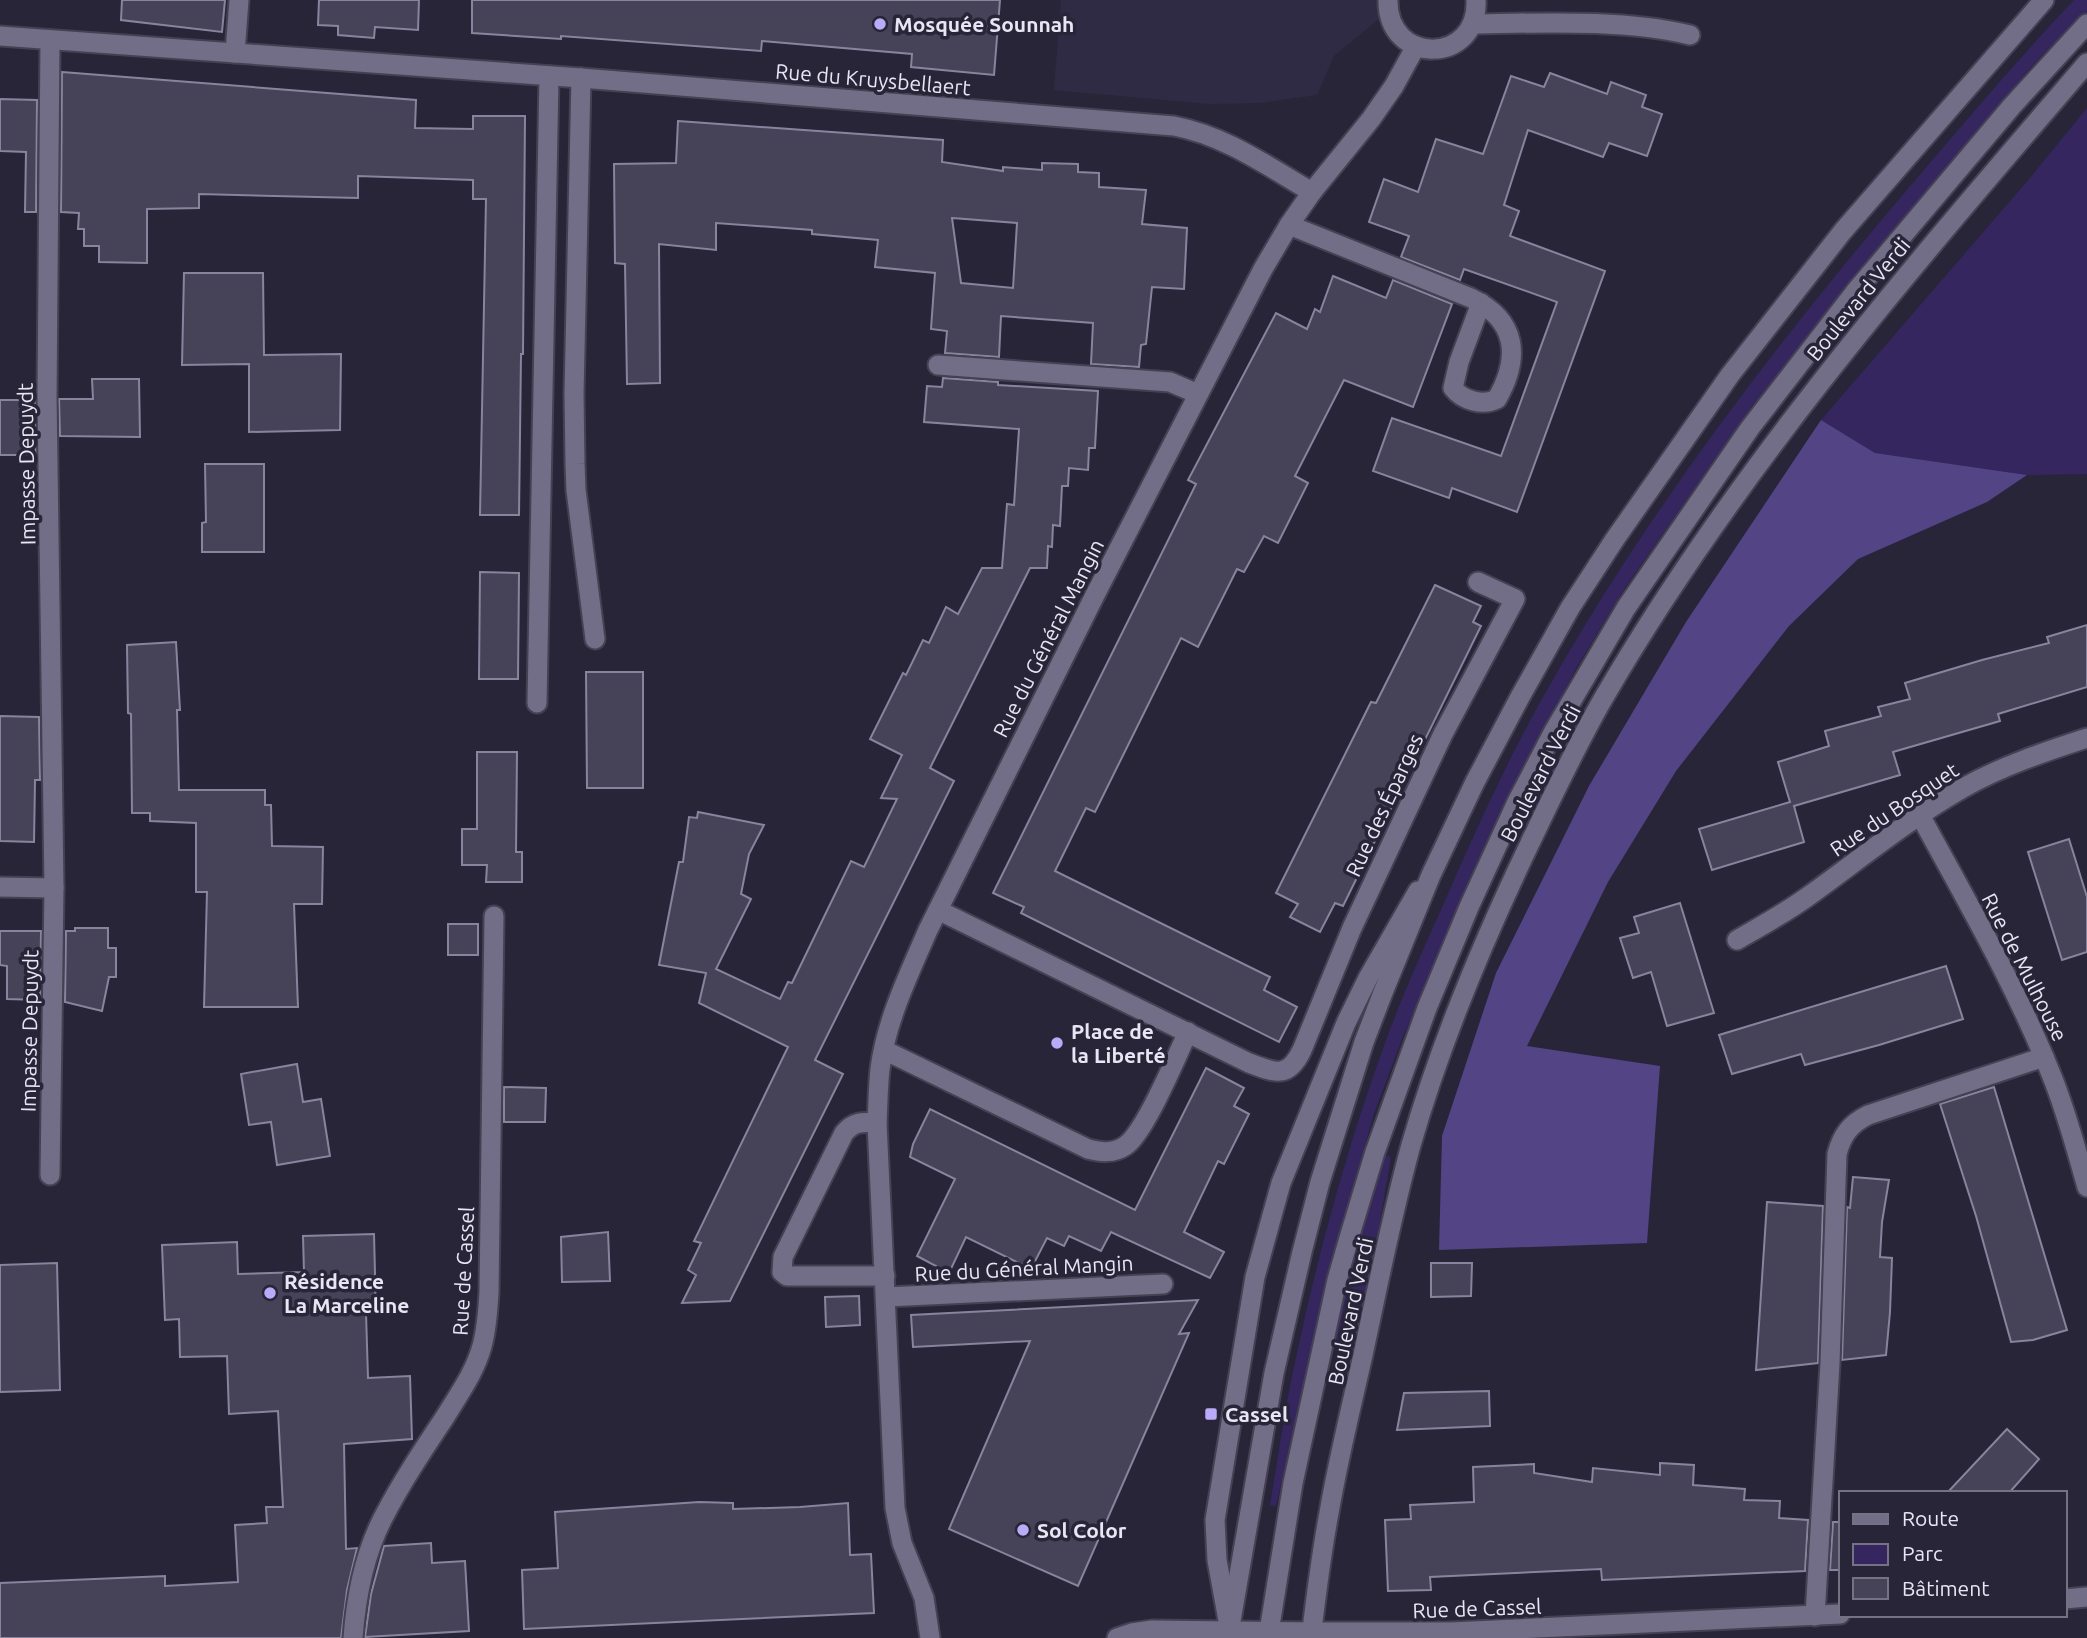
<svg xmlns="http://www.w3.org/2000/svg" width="2087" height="1638" viewBox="0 0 2087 1638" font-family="Ubuntu,sans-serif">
<rect width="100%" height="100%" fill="#282539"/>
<polygon fill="#302b45" points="1061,0 1402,0 1334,56 1317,95 1260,103 1210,104 1054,90"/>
<g fill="#352660">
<path d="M2074,0H2087V11L2038,59L1941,173L1752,406L1624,589L1575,670L1508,800L1475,870L1402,1039L1374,1114L1329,1268L1276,1506L1270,1505C1278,1459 1284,1413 1294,1367C1316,1262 1344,1158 1380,1057C1397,1007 1419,959 1440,912C1476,829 1513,747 1559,669C1661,493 1786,331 1918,177C1969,117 2020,57 2074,0Z"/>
<polygon points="2087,108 2087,474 2027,475 1875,453 1821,420 2030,178"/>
<polygon points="1385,1155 1391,1157 1371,1274 1354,1353 1332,1348 1355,1250"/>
</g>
<polygon fill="#534486" points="1821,420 1875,453 2027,475 1987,502 1858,559 1789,626 1676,771 1608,882 1527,1046 1660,1066 1647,1243 1439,1250 1442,1136 1496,973 1589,786 1686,622"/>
<g fill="#464258" stroke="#88849d" stroke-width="2" fill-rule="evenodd">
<polygon points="122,0 225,0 222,32 121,20"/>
<polygon points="319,0 419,0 418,30 375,27 374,38 338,35 338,26 318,25"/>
<polygon points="472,0 1000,0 994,75 911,67 912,54 762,41 761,51 561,36 561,39 472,33"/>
<polygon points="62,72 416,100 415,128 473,129 473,116 525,116 523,354 521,354 519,515 480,515 486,199 473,199 473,180 358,176 358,198 199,194 199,208 147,209 147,263 99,262 99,246 84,246 84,229 78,229 79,213 61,212"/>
<polygon points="1550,73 1607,94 1611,82 1646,95 1642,107 1662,114 1647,156 1609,143 1603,157 1528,130 1504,205 1519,211 1510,236 1605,271 1517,512 1452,488 1449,498 1373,471 1392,418 1501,456 1557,302 1464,269 1460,280 1401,257 1409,236 1369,222 1384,179 1418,192 1436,139 1483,154 1511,76 1544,87"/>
<polygon points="0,99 37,100 36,212 25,212 26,152 0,151"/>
<path d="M678,121L943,140L942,162L1003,171V167L1042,170V163L1078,164V172L1099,173V187L1146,190L1142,224L1187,228L1184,289L1152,287L1146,344L1141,345L1139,367L1091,364L1093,323L1067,321L1001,316L999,357L945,353L947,331L931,329L935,273L875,267L878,240L812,234V230L716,223V250L659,244L660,383L627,384L625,264L615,263L614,164L676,163ZM952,218L1017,223L1013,288L961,283Z"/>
<polygon points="184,273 263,273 264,355 341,354 340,430 249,432 249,364 182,365"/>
<polygon points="1333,276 1386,298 1393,280 1452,304 1413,407 1344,380 1295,476 1308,483 1278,543 1264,536 1244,572 1237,569 1198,647 1181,638 1095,812 1086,808 1055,871 1270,977 1264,990 1297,1007 1279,1042 1021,913 1024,907 993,893 1196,484 1188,480 1276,313 1307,329 1315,309 1320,312"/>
<polygon points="943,378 998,382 998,385 1098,391 1095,448 1089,448 1088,470 1069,468 1068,486 1062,486 1060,526 1053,525 1052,547 1048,546 1047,568 1030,568 930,768 954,781 815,1060 843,1074 730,1301 682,1303 696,1275 688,1270 701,1243 694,1241 788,1047 699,1003 706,973 659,965 679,862 683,862 689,817 697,818 698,812 764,825 749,854 741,894 751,899 716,969 780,999 788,982 792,983 851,861 864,867 897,799 881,798 902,755 870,739 903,673 906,675 923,640 929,643 946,607 958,614 982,568 1002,568 1007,504 1014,505 1019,429 924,422 927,386 942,387"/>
<polygon points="92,379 139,379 140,437 60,436 59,399 93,399"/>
<polygon points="0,400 35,400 36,455 0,455"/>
<polygon points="205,464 264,464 264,552 202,552 202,523 206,522"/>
<polygon points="480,572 519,573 518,679 479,679"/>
<polygon points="1435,585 1481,606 1473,622 1481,626 1343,906 1335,903 1320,932 1290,917 1298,904 1276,893 1371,702 1376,703"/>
<polygon points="2087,625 2087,687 1998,714 2000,721 1893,752 1900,775 1794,806 1804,842 1712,870 1699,829 1790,802 1778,762 1829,746 1825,731 1881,716 1878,707 1910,699 1905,683 1982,660 2049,643 2047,637"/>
<polygon points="176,642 180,710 177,710 179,790 265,790 265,805 271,805 272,846 323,847 322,904 294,904 298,1007 204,1007 207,892 196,892 196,823 150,821 150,813 132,813 131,714 128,713 127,645"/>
<polygon points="586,672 643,672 643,788 587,788"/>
<polygon points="0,716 39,717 40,780 35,780 34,842 0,841"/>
<polygon points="477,752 517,752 516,852 522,852 522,882 486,882 487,865 462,865 462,829 477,829"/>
<polygon points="2069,839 2087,897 2087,952 2062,960 2028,852"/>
<polygon points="1680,903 1714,1013 1667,1026 1651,972 1633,978 1620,938 1639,933 1634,917"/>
<rect x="448" y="924" width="30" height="31"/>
<polygon points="75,928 108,928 108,948 116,948 116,977 109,977 102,1011 65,1002 66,931 75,931"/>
<polygon points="0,931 41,931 40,1000 7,999 7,966 0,965"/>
<polygon points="1946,966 1963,1019 1879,1045 1805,1065 1801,1054 1732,1074 1719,1035"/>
<polygon points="297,1064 303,1102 321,1099 330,1156 277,1165 271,1122 249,1125 241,1074"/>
<polygon points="1206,1068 1244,1088 1234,1106 1249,1114 1224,1164 1218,1161 1184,1232 1224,1252 1210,1278 1111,1232 1101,1251 1069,1236 1064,1246 1047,1238 1031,1269 966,1237 949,1273 917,1256 955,1179 910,1157 913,1144 930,1109 1135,1210"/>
<polygon points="504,1087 546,1088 545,1122 504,1122"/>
<polygon points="1994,1087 2067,1330 2033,1340 2011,1342 1976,1216 1940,1104"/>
<polygon points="1853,1177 1889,1180 1882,1222 1880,1257 1892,1258 1890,1312 1886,1355 1842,1360 1847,1207 1850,1208"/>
<polygon points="1767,1202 1823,1206 1818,1363 1756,1370"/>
<polygon points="608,1232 610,1281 562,1282 561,1237"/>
<polygon points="374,1234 376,1313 366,1313 368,1378 410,1376 412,1439 344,1444 346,1549 357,1548 347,1590 341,1638 0,1638 0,1583 165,1576 165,1586 238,1582 235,1525 267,1523 266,1507 283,1507 278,1411 229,1414 227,1356 180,1357 179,1319 165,1320 162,1245 237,1242 238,1274 304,1272 303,1236"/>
<polygon points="57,1263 60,1390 0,1392 0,1265"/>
<polygon points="1431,1263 1472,1263 1471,1296 1431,1297"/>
<polygon points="859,1296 860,1325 826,1327 825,1297"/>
<polygon points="1198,1300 1179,1334 1189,1333 1078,1586 949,1529 1030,1341 913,1347 911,1315"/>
<polygon points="1489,1391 1490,1426 1397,1430 1404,1393"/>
<polygon points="2007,1429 2039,1459 2009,1493 1947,1493"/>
<polygon points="1660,1463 1694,1465 1693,1485 1745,1489 1744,1500 1780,1501 1779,1518 1808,1520 1805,1571 1602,1580 1601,1569 1557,1571 1430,1577 1431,1590 1388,1591 1385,1520 1411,1519 1410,1505 1474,1502 1473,1467 1534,1464 1534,1473 1592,1482 1593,1468 1660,1475"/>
<polygon points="699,1502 733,1503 733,1509 800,1507 848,1503 850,1555 871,1554 874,1613 524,1629 522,1570 558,1568 555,1512"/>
<polygon points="1833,1522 1840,1522 1840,1570 1830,1570"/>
<polygon points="431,1543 432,1563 465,1561 469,1631 365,1637 371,1594 384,1546"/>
</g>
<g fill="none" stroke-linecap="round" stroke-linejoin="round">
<defs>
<g id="service">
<polyline points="235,53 239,0"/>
<polyline points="581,78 574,394 575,464 576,490 595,639"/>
<polyline points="938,365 1170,382 1198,394"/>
<path d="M938,910L1249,1063C1276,1073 1288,1079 1302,1050L1352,928L1443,734L1515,599L1478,582"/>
<path d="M884,1050L1088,1149C1100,1152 1113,1154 1125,1146C1145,1133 1176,1057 1188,1032"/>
<path d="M877,1123C863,1122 854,1121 844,1133L783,1257L782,1272L787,1276H885"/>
<polyline points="886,1297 1163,1284"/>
<path d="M1815,1616L1830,1363L1837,1154C1842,1135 1850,1124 1868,1115L2044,1057"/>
<polyline points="1229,1626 1217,1560 1215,1520 1255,1277 1281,1183 1346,1023 1368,978 1418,891"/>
<polyline points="1268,1638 1293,1483 1337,1280 1349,1238 1375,1152 1427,1008 1469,907 1517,802 1554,731 1626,608 1750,428 1855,292 2012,106 2087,24"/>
</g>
<g id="minor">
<path d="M1473,24C1541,23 1623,19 1690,35"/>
<path d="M1289,225L1471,298C1517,320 1521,357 1497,399C1483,406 1463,401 1453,388L1459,362L1481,303"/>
<polyline points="537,703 549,76"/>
<path d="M1920,815C1966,900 2015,984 2051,1074C2066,1110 2076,1149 2087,1187"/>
<polyline points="0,887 54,888"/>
<path d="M1737,940C1761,926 1787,912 1810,895C1860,859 1909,819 1963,788C2002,766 2044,752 2087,738"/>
<polyline points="50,1175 54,888 47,396 50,40"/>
<polyline points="2064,1599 2087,1597"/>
<polyline points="1312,1632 1451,1632 1840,1614"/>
<path d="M353,1638C356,1597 364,1555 383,1518C401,1483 423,1450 445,1417C459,1394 475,1372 482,1346C487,1328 488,1310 489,1292L494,916"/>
<path d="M930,1638L924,1598L902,1543L895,1508L877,1123C878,1105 878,1087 880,1069C886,1021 909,974 928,930L1095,595L1263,269L1289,225L1312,192"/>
</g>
<g id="tertiary">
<path d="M1388,0C1387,66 1479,65 1476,0"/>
<path d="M0,36L581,78L1174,126C1226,136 1267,166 1312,192L1371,119L1394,86L1416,46"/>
<polyline points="1117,1638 1132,1633 1152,1630 1312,1632"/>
<polyline points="1228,1638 1274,1373 1302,1252 1320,1182 1364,1042 1382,995 1431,875 1475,782 1520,697 1570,608 1615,539 1730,375 1843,231 2044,0"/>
<path d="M1311,1638C1316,1596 1321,1555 1329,1513C1338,1460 1351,1408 1363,1355C1378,1285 1392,1214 1411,1145C1441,1041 1483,941 1530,843C1553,795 1576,746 1603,699C1737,468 1914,265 2087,63"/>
</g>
</defs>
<use href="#service" stroke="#454153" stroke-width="23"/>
<use href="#minor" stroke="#454153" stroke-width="23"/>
<use href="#tertiary" stroke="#454153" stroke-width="23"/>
<use href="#service" stroke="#726e87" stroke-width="19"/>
<use href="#minor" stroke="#726e87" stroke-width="19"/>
<use href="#tertiary" stroke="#726e87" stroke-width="19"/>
</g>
<g fill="#b9abf7" stroke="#282539" stroke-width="2.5">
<circle cx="880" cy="24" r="7"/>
<circle cx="1057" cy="1043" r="7"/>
<circle cx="270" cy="1293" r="7"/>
<rect x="1204" y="1407" width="14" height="14" rx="3.5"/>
<circle cx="1023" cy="1530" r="7"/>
</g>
<g text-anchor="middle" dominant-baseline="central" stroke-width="7" stroke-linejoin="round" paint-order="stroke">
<g font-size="21" font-weight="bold" fill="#e8e6f4" stroke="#282539" text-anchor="start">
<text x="894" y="24">Mosquée Sounnah</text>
<text x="1071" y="1031">Place de<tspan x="1071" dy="24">la Liberté</tspan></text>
<text x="284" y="1281">Résidence<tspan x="284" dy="24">La Marceline</tspan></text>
<text x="1225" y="1414">Cassel</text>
<text x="1037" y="1530">Sol Color</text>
</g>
<g font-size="21" fill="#e8e6f4" stroke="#282539">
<text transform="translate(873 79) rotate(5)">Rue du Kruysbellaert</text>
<text transform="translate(1858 299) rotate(-51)">Boulevard Verdi</text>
<text transform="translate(26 464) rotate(-91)">Impasse Depuydt</text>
<text transform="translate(1048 638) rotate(-63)">Rue du Général Mangin</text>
<text transform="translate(1540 773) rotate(-63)">Boulevard Verdi</text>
<text transform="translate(1384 805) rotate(-65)">Rue des Éparges</text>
<text transform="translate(1894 809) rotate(-34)">Rue du Bosquet</text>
<text transform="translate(2025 967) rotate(63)">Rue de Mulhouse</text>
<text transform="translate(29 1031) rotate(-89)">Impasse Depuydt</text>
<text transform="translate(1024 1268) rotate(-3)">Rue du Général Mangin</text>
<text transform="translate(463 1271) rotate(-87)">Rue de Cassel</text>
<text transform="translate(1350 1311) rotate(-78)">Boulevard Verdi</text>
<text transform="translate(1477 1608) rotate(-2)">Rue de Cassel</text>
</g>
</g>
<rect x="1839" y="1491" width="228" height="126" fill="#282539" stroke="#757284" stroke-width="2"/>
<rect x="1853" y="1514" width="35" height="10" fill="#726e87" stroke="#757284" stroke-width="2"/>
<text x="1902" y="1526" font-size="21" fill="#e8e6f4">Route</text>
<rect x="1853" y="1544" width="35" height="21" fill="#352660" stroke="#757284" stroke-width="2"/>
<text x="1902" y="1561" font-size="21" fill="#e8e6f4">Parc</text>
<rect x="1853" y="1578" width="35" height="21" fill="#464258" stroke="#757284" stroke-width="2"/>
<text x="1902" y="1596" font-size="21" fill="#e8e6f4">Bâtiment</text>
</svg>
